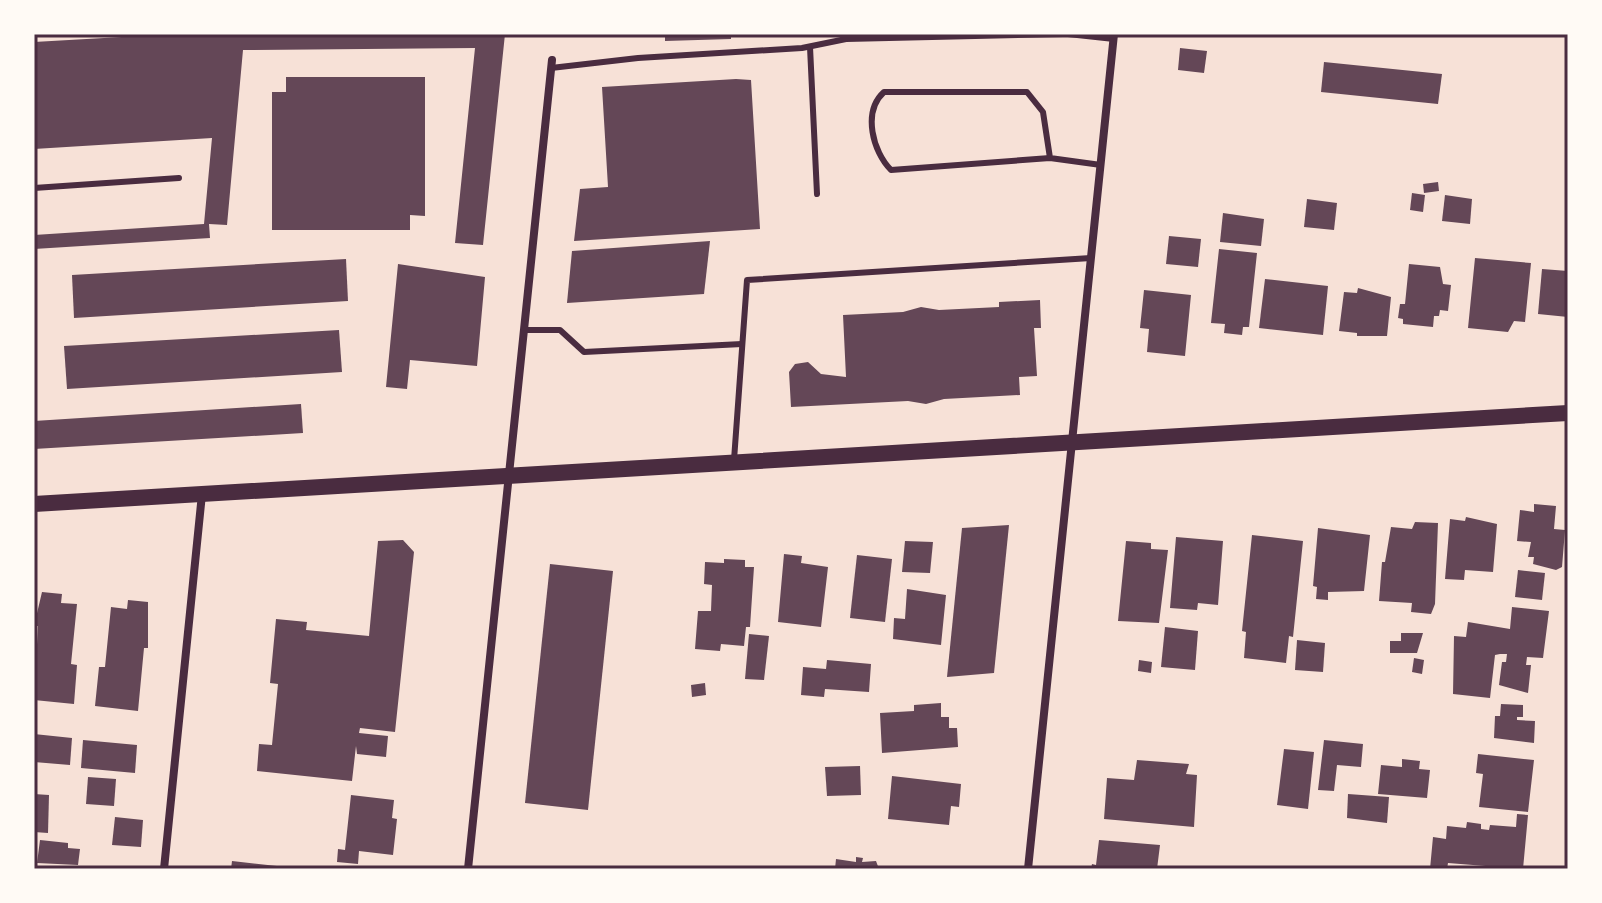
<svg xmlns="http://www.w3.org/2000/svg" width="1602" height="903" viewBox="0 0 1602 903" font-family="'Public Sans',sans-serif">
<rect width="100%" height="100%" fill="#f7e1d7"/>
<g fill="#644757">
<polygon points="174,34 505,34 483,245 455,243 475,48 243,50 227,225 209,224 210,238 34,249 34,235 204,224 212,138 34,149 34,42"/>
<polygon points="665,34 731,34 731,39 665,41"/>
<polygon points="1180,48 1207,51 1204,73 1178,70"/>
<polygon points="1324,62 1442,74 1438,104 1321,92"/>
<polygon points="286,77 425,77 425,216 410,215 410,230 272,230 272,92 286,92"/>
<polygon points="736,79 751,80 760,229 574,241 580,189 608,187 602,87"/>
<polygon points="1438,182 1439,191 1424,193 1423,184"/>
<polygon points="1412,193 1425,195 1423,212 1410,210"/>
<polygon points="1445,195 1472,199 1470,224 1442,221"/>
<polygon points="1307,199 1337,203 1334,230 1304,227"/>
<polygon points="1223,213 1264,219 1261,246 1220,242"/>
<polygon points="1169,236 1201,239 1198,267 1166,264"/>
<polygon points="710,241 704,294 567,303 572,251"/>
<polygon points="1219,249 1257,253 1249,327 1243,327 1242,335 1224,333 1225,324 1211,323"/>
<polygon points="1475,258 1531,263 1525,322 1514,321 1508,332 1468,328"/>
<polygon points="346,259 348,301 74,318 72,275"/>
<polygon points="398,264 485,277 477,366 410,360 407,389 386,387"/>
<polygon points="1409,264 1440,267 1443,284 1451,285 1448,311 1440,310 1439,316 1434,316 1433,327 1403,324 1403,319 1398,318 1400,304 1405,304"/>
<polygon points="1542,269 1568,271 1568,317 1538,314"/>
<polygon points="1265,279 1328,286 1323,335 1259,328"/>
<polygon points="1358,288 1391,297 1387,336 1357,336 1357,333 1339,331 1344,292 1357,293"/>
<polygon points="1144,290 1191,295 1185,356 1147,352 1149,329 1140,328"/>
<polygon points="1040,300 1041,328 1034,328 1037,376 1019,377 1020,395 944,399 926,404 908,401 791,407 789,372 795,364 808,362 821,374 846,377 843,315 903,312 921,307 939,310 999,307 999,302"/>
<polygon points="339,330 342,372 67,389 64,346"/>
<polygon points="301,404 303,433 34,449 34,421"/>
<polygon points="1534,504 1556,506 1554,529 1565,530 1562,567 1556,570 1533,564 1534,557 1528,557 1531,542 1517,541 1520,510 1534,512"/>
<polygon points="1466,517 1497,524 1493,572 1465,570 1464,580 1445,579 1450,519 1465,521"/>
<polygon points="1415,522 1438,523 1435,604 1431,614 1411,612 1412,603 1379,601 1382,562 1385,562 1391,527 1412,529"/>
<polygon points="1009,525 994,673 947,677 962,528"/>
<polygon points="1318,528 1370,535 1364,591 1328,592 1328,600 1316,599 1317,587 1313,586"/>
<polygon points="1252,535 1303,541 1293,637 1289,636 1286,663 1244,658 1246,632 1242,631"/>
<polygon points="1176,537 1223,541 1218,605 1198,603 1197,610 1170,608"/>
<polygon points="403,540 414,552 395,732 360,728 359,733 388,736 386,757 357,754 356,746 352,781 257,771 259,744 272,745 278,684 270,683 276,619 307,622 306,630 369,636 378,541"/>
<polygon points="905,541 933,542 930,573 902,572"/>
<polygon points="1126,541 1151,543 1151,549 1168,550 1159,623 1118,621"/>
<polygon points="784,554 802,556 801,563 828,567 821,627 778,622"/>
<polygon points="857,555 892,559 885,622 850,618"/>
<polygon points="724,559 745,560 745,567 754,567 750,627 746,627 744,646 721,644 720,651 695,649 698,611 711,611 712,585 704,584 705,562 724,563"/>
<polygon points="550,564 613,571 588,810 525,803"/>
<polygon points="1518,570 1545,573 1542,600 1515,597"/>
<polygon points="907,589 946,595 941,645 893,639 894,618 905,619"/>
<polygon points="42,592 62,594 61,603 77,604 71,664 77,665 74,704 34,700 38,626 34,626"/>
<polygon points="128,600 148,602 148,648 144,648 138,711 95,706 99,667 105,667 111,607 127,609"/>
<polygon points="1512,607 1549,611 1543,658 1527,657 1526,665 1531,665 1528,693 1499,685 1502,662 1506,662 1507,654 1500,654 1495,655 1490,698 1453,694 1454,636 1466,637 1468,622 1510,629"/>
<polygon points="1165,627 1198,631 1195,670 1161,667"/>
<polygon points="1401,633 1423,633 1417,653 1390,653 1390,641 1401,641"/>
<polygon points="749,634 769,636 764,680 745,679"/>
<polygon points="1297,640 1325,643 1323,672 1295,670"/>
<polygon points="1414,658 1424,660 1422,674 1412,672"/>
<polygon points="827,660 871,664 869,692 825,689 824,697 801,695 803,667 826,669"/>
<polygon points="1139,660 1152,662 1151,673 1138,671"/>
<polygon points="705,683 706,695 692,697 691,685"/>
<polygon points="941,703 941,717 949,717 949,728 957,728 958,747 882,753 880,713 914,711 914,705"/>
<polygon points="1501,704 1523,705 1523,717 1517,717 1517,720 1535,721 1534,743 1494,738 1495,716 1500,716"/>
<polygon points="34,734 72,738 70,765 34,762"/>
<polygon points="83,740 137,745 135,773 81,768"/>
<polygon points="1324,740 1363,744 1361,767 1337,765 1334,791 1318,790"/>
<polygon points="1284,749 1314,752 1308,809 1277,805"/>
<polygon points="1478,754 1534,760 1528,812 1479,807 1483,774 1476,773"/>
<polygon points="1402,759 1420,761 1419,769 1430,770 1427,798 1378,794 1381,765 1402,767"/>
<polygon points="1137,760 1189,764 1186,774 1197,775 1194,827 1104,819 1107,778 1134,780"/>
<polygon points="860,766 861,795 827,796 825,767"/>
<polygon points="892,776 961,784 959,807 951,806 949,825 888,819"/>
<polygon points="88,777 116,779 114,806 86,804"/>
<polygon points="34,794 49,795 48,833 34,832"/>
<polygon points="1348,794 1389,797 1387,823 1347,818"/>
<polygon points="351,795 394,800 392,818 397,819 393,855 359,851 358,864 337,862 338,849 345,850"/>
<polygon points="1517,814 1528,815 1523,869 1448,863 1447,869 1430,869 1433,837 1446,839 1447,826 1466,828 1467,822 1481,824 1481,829 1489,830 1490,825 1516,827"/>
<polygon points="115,817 143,820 141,847 112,845"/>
<polygon points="40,840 68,843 68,848 80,849 78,865 37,863"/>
<polygon points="1099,840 1160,845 1157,869 1091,869 1092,864 1096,865"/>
<polygon points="856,857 863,858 862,862 876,861 879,869 835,869 836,859 856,862"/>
<polygon points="232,861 286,867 286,869 231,869"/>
</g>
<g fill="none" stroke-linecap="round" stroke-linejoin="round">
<g stroke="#4a2c40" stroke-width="6">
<polyline points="1068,34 1114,39"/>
<polyline points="810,47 817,194"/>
<polyline points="551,68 638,58 802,48 846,39 1063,34"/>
<path d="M1050,158L1043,112L1027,92H884C862,112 873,152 891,170L1050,158L1101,165"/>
<polyline points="34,188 179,178"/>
<polyline points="524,330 560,330 584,352 742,344"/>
<polyline points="734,460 747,280 1091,258"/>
</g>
<g stroke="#4a2c40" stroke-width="8">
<polyline points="164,869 202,494"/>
<polyline points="468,869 552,60"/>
<polyline points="1028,869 1114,34"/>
</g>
<polyline stroke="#4a2c40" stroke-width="16" points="34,504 1568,413"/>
</g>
<rect width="1602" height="903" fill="none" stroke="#fffaf5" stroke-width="72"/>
<rect x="36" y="36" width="1530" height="831" fill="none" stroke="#4a2c40" stroke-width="3"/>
</svg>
